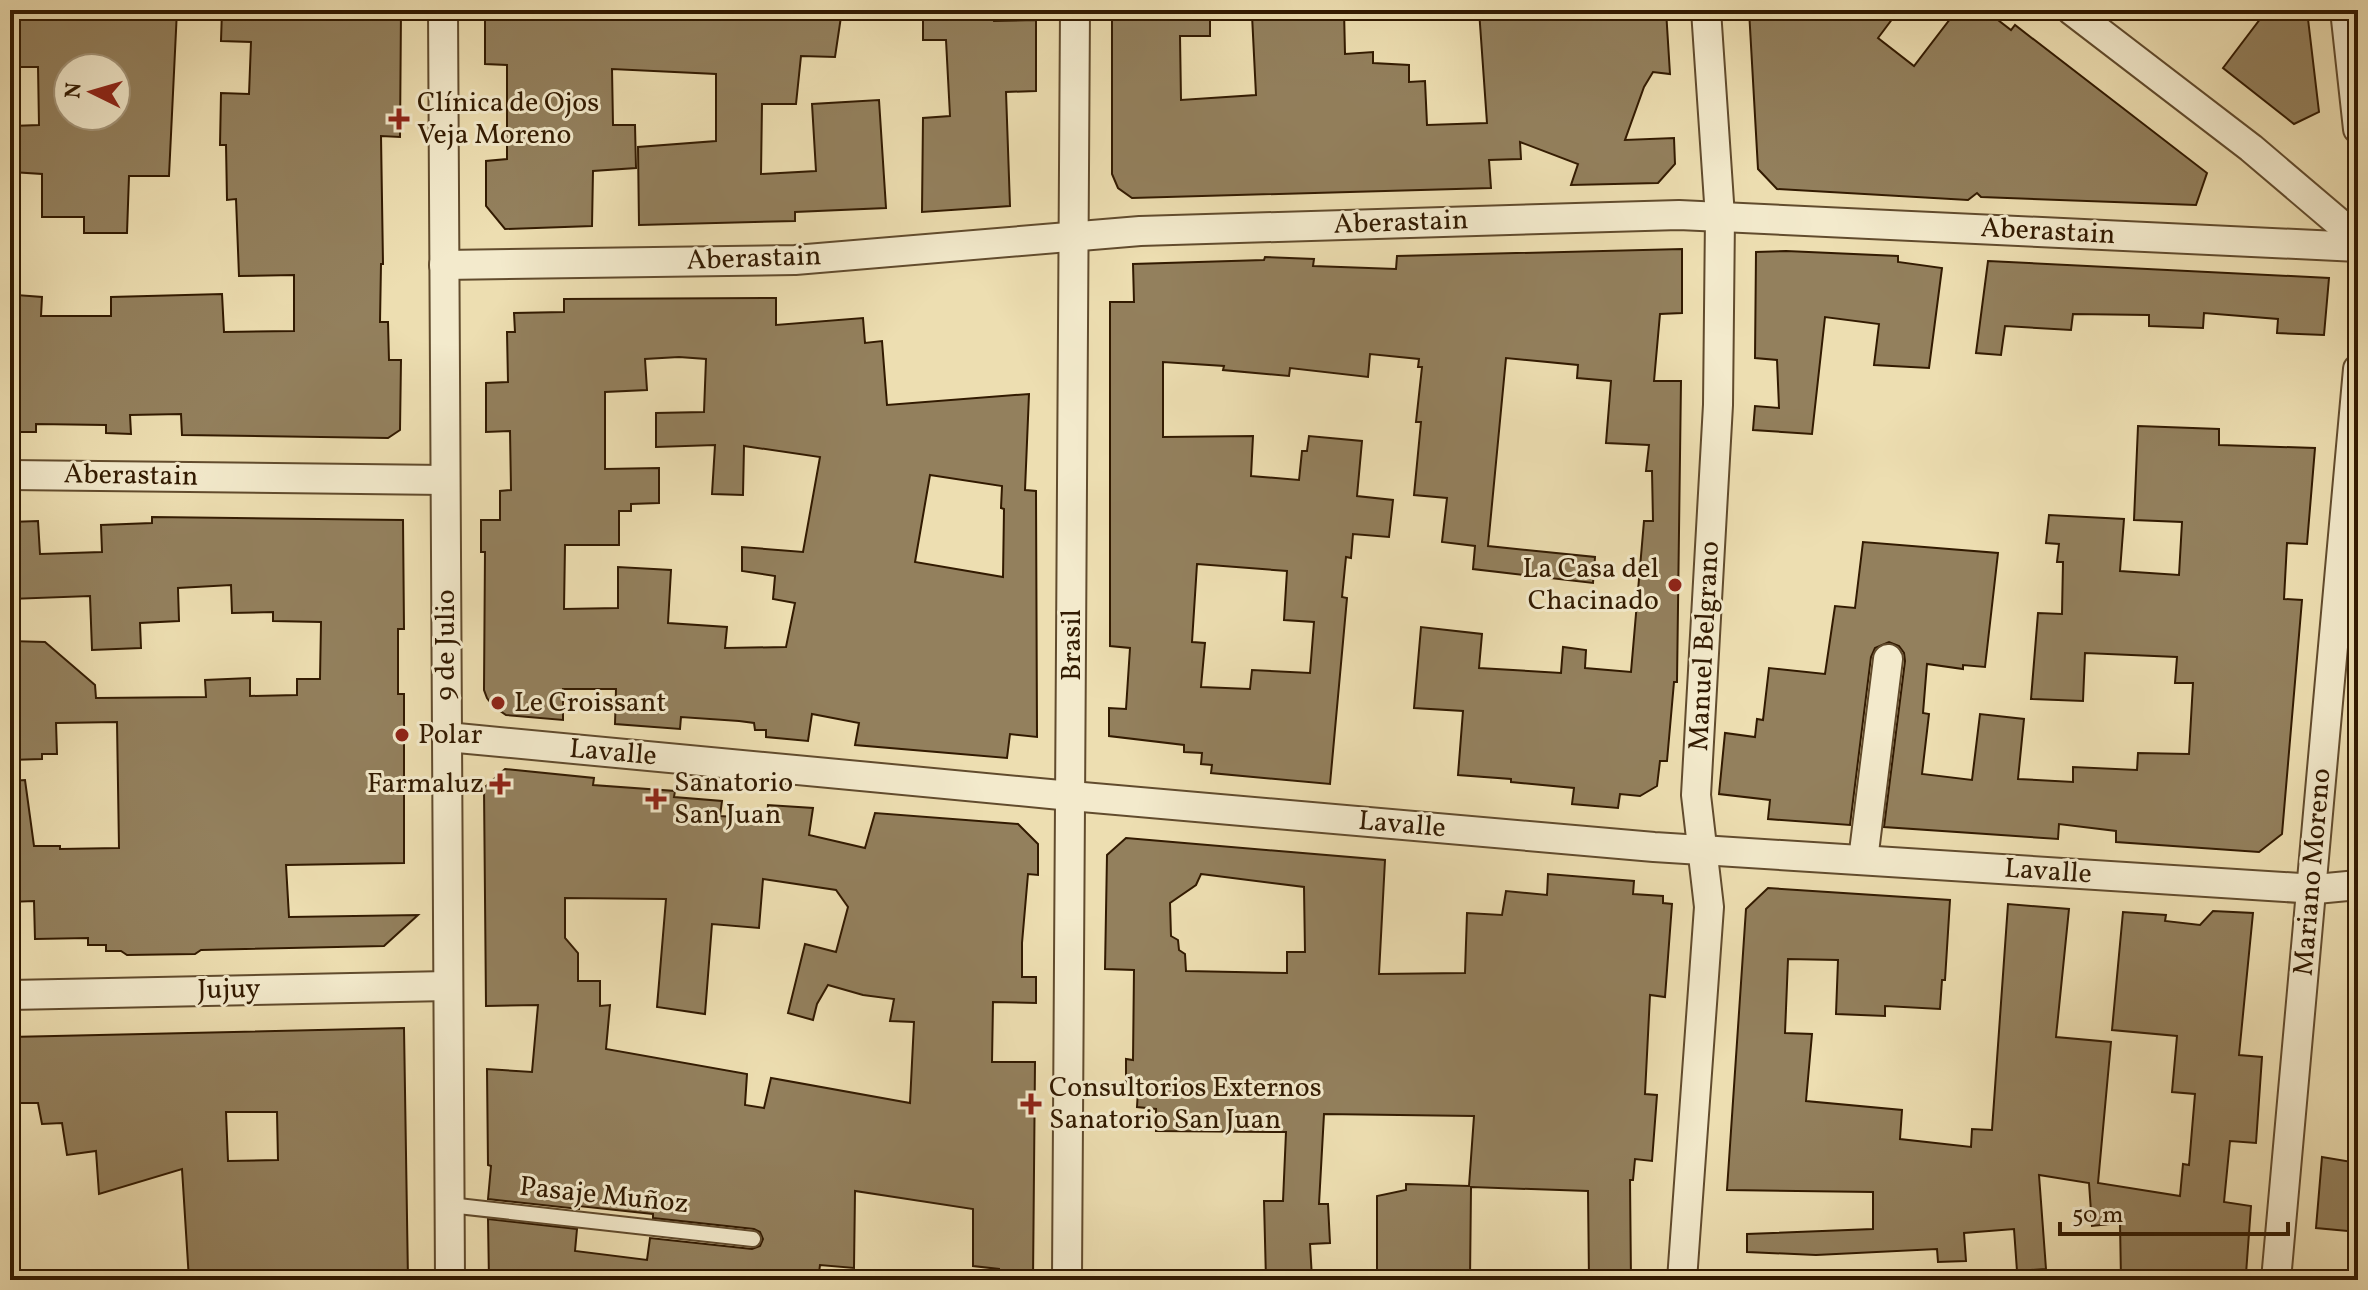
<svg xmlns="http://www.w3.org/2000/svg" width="2368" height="1290" viewBox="0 0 2368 1290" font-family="Vollkorn,serif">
<rect width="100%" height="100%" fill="#eddeb1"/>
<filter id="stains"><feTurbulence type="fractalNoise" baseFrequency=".0025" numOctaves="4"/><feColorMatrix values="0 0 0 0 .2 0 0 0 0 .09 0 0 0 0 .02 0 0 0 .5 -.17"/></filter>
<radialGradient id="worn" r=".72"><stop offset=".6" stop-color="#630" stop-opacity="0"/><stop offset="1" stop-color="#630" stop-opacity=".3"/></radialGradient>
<g fill="#93805d" stroke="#321a01" stroke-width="2" fill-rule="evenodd">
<path d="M10,10H177L169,176H129L127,233H84V217H42V174L12,172V126L39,125L38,67H10ZM68,68H116V116H68Z"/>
<polygon points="222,10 401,10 400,137 381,136 383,264 381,264 380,322 388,322 389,360 401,360 400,430 388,438 182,435 181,414 130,415 131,434 106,433 106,425 36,424 36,432 10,432 10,375 12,375 17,295 42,297 41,316 111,316 111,297 222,294 224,332 294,331 294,275 239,276 236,199 227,200 226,145 220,145 221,93 249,94 251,42 221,41"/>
<polygon points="485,10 842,10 835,57 801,56 796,104 762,104 761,174 816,171 812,104 879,100 886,208 795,212 795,221 639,225 638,147 716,141 716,74 612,69 613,125 635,125 636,168 593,171 592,226 505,229 486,206 486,161 507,159 507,65 485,64"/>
<polygon points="923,10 993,10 994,21 1036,20 1036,91 1006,92 1010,206 922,212 923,118 950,116 946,40 923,40"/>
<polygon points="1112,10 1210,10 1210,36 1180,36 1181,100 1256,95 1252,15 1263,16 1262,10 1344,10 1345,54 1373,52 1373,63 1409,65 1409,82 1425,81 1427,125 1487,123 1479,10 1666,10 1670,74 1653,72 1644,87 1625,140 1674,138 1675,164 1658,183 1571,185 1578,164 1520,142 1521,159 1489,160 1491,188 1132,198 1118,188 1112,174"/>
<polygon points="1749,10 1899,10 1878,38 1914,66 1957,10 1985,10 2011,30 2015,25 2207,173 2196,205 1981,197 1977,193 1968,200 1777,189 1758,169"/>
<polygon points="2267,10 2296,10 2308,19 2319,112 2294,124 2223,68"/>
<path d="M1682,249V313L1660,314L1654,381H1681L1677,682H1674L1667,761H1660L1657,786L1640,796L1620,794L1618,808L1572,804L1574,788L1511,782V779L1458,775L1463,711L1414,708L1421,627L1482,634L1479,668L1561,673L1563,647L1586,650L1585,668L1631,672L1644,521H1653L1652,471H1646L1649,445L1606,443L1611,381L1577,378L1578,365L1506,358L1488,546L1595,557L1593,583L1473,569L1475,546L1442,542L1447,498L1414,495L1421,422H1416L1422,367H1418L1419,359L1370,354L1368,377L1290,368L1289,376L1223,370L1224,366L1163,362V437L1253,436L1251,476L1299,480L1302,451H1307L1309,436L1362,441L1357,496L1393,500L1389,537L1353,534L1351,558L1346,557L1342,597L1347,598L1330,784L1211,773L1212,765L1201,764L1202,753L1184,752V745L1109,736V708L1126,709L1130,648L1110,646V302H1134L1133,264L1264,260L1265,257L1314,259L1313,266L1396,269L1397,256ZM1197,564L1287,571L1284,620L1314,622L1310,673L1252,670L1250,689L1201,687L1205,643L1192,642Z"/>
<polygon points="1786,251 1898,256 1898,262 1942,268 1929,368 1874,365 1879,324 1825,317 1812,434 1753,430 1755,406 1779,408 1777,360 1755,358 1756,252"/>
<polygon points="1988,261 2329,278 2324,335 2277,333 2278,319 2204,313 2203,328 2149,326 2149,315 2073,314 2071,330 2005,326 2001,355 1976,353"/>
<path d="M776,298V325L863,318L865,343L882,341L887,405L1029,394L1025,490L1036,491L1037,737L1010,734L1007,758L855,745L859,723L812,714L808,741L766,737V730H755L754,723L739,721L681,717L680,729L615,724L616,689H563V720L506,715L493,706L487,698L484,690L485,552H481V520H500V491L511,490L510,431L486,432V383L508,382L507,332H515L514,313L564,312V299ZM679,357L706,359L704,412L656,413V447L715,445L712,494L743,495L744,446L820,457L803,552L742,547V571L775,576L773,599L795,603L786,647L725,648L727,627L668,623L671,570L618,567V608L564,609L565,545H619V511H631V504L659,503V468L605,469V392L647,390L645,359ZM930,475L1002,486L1001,508L1004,509L1003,577L915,562Z"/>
<polygon points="2138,426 2219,429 2219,445 2315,448 2307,544 2287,543 2284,599 2302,600 2282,834 2259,852 2116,842 2116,831 2059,824 2058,839 1884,827 1905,661 1904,653 1899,646 1889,642 1875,648 1871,657 1850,825 1768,819 1770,800 1719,794 1725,733 1755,737 1757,719 1763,720 1769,668 1825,674 1835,606 1855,608 1863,542 1998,553 1985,667 1963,665 1963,669 1927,664 1923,713 1929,714 1922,774 1972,780 1980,714 2024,719 2018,779 2073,782 2073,767 2137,770 2138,753 2189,754 2193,683 2175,683 2177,657 2085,653 2083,701 2031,699 2038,613 2062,614 2063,562 2057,562 2059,544 2046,543 2049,515 2124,519 2120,571 2179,575 2182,522 2134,520"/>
<polygon points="152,517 403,520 404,629 398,629 398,694 404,694 404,863 286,865 289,917 418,915 384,946 201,950 195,954 127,955 121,951 106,951 106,945 88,945 88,938 35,939 34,901 10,902 10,781 25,780 34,846 60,846 60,849 119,848 117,722 56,723 57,754 42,754 42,759 10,760 10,641 45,642 95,685 96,698 206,697 205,680 250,678 250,696 297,695 297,679 320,679 321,622 273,621 273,612 232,613 231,585 178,588 179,621 140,623 141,648 92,650 90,596 10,599 10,522 38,521 40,554 102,552 101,525 152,523"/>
<path d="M505,769L594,778L593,785L675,791L674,797L722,801L720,816L767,819L768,805L813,808L809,835L865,848L875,813L1018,824L1038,844V875L1028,874L1022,943V977H1036V1003L993,1002L992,1062H1035L1033,1280H999V1269L973,1266V1209L855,1191L854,1268L820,1265L818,1280H489L488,1219L577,1229L575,1251L647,1260L650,1238L752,1249L760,1246L763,1239L760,1232L754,1229L653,1218V1214L579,1206V1209L488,1199L491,1166L488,1165L487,1069L532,1072L538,1005L486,1006L484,788ZM763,879L836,890L848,907L836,952L805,944L788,1013L813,1020L817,1004L828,985L863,995L894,999L890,1021L914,1022L910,1103L771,1078L764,1108L745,1105L747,1074L606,1049L610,1005L600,1006V981H578V953L565,938V898L666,899L657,1007L705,1014L712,924L759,928Z"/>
<path d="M1126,838L1385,860L1379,974L1465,973L1467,913L1502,915L1506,891L1547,895L1548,874L1634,881L1633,894L1663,896V903L1672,904L1665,997L1650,995L1645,1094L1657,1095L1652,1161L1635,1159L1633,1180H1630L1631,1280H1589L1588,1191L1471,1187L1470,1280H1377V1196L1406,1190V1184L1469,1186L1474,1116L1324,1114L1319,1204H1328L1330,1243L1310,1244L1312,1278L1266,1280L1264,1201H1283L1286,1132L1156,1131V1109L1137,1107L1138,1090H1130V1084L1126,1083V1059L1133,1060L1134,970L1105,969L1107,855ZM1201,874L1304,887L1305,952H1287V973L1186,971L1185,954L1179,950L1178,940L1171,936L1170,903L1196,885Z"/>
<polygon points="1768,888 1950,900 1945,980 1942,980 1940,1009 1885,1006 1885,1016 1836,1014 1838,960 1788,959 1785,1033 1812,1034 1806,1101 1902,1110 1900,1139 1971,1147 1972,1129 1992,1130 2008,904 2069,909 2056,1037 2111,1042 2098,1183 2180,1196 2183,1164 2189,1165 2195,1094 2172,1092 2177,1036 2112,1030 2123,912 2166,915 2165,921 2200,925 2213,911 2253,913 2239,1055 2262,1057 2256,1143 2230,1141 2224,1202 2251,1206 2246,1274 2223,1274 2223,1280 2121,1280 2120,1223 2092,1226 2089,1183 2039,1175 2046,1269 2017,1271 2014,1229 1964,1233 1966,1261 1938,1262 1937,1249 1816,1255 1747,1252 1747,1234 1873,1229 1873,1192 1727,1190 1746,909"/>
<path d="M404,1028L408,1280H189L182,1169L99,1194L96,1151L67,1155L62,1123L42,1124L38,1103H10V1037ZM226,1112H277L278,1160L228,1161Z"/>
<polygon points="2322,1157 2358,1163 2358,1232 2316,1228"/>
</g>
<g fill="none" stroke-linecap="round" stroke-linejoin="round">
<defs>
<polyline id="service" points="449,1205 753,1239"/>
<g id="minor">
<polyline points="443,10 450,1280"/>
<polyline points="2071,10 2251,148 2358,239"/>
<polyline points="2345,10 2358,129"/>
<polyline points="444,265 795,260 1140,231 1679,215 2358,247"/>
<polyline points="10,475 445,480"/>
<polyline points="447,737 1071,796 1654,847 2316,889 2358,885"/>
<polyline points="1863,860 1888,659"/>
<polyline points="10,995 448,986"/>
<polyline points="1067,1280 1075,10"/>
<polyline points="1682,1280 1709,907 1696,795 1718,405 1720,217 1706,10"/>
<polyline points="2276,1280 2358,369"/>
</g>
</defs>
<use href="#service" stroke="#614b2d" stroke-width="18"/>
<use href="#minor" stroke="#614b2d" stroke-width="32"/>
<use href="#service" stroke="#f3eacc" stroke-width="14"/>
<use href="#minor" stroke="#f3eacc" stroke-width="28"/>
</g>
<g fill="#8f2418" stroke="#f3eacc" stroke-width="3">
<path d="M395 107h8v8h8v8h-8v8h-8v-8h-8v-8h8z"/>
<circle cx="1675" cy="585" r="8"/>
<circle cx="498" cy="703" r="8"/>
<circle cx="402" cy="735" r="8"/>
<path d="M496 772h8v8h8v8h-8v8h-8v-8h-8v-8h8z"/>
<path d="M652 787h8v8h8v8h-8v8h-8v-8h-8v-8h8z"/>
<path d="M1027 1092h8v8h8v8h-8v8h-8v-8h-8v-8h8z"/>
</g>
<g text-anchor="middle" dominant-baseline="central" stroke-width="6" stroke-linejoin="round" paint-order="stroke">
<g font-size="28" fill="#321a01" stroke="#f3eacc" text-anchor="start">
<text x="417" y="103">Clínica de Ojos<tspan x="417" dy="32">Veja Moreno</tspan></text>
<text x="1659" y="569" text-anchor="end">La Casa del<tspan x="1659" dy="32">Chacinado</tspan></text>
<text x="514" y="703">Le Croissant</text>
<text x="418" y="735">Polar</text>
<text x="674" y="783">Sanatorio<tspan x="674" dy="32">San Juan</tspan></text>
<text x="484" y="784" text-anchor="end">Farmaluz</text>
<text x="1049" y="1088">Consultorios Externos<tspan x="1049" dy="32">Sanatorio San Juan</tspan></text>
</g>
<g font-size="28" fill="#321a01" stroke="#f3eacc">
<text transform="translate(1401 223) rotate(-2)">Aberastain</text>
<text transform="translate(2048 232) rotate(3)">Aberastain</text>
<text transform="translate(754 259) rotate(-2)">Aberastain</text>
<text transform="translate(131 476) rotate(1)">Aberastain</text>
<text transform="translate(446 645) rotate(-90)">9 de Julio</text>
<text transform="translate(1072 645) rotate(-90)">Brasil</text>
<text transform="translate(1705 646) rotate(-87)">Manuel Belgrano</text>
<text transform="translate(613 753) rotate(5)">Lavalle</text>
<text transform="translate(1402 825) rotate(5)">Lavalle</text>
<text transform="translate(2048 872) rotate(4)">Lavalle</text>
<text transform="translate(2313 872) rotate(-85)">Mariano Moreno</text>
<text transform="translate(229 990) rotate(-1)">Jujuy</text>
<text transform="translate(604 1196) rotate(6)">Pasaje Muñoz</text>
</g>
</g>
<rect width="2368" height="1290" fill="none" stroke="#eddeb1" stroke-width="40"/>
<rect x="12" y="12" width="2344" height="1266" fill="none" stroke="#321a01" stroke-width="4"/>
<rect x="20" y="20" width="2328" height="1250" fill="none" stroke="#321a01" stroke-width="2"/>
<g transform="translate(92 92) rotate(275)"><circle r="38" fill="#f3eacc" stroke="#a6977b" stroke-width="2"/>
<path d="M0-6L14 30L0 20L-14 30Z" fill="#8f2418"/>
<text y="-12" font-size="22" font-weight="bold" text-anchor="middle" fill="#321a01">N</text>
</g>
<path d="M2060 1222v12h228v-12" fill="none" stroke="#321a01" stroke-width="4"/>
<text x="2072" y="1222" font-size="24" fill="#321a01" stroke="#f3eacc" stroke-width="6" paint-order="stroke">50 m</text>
<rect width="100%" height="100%" filter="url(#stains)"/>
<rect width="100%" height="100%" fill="url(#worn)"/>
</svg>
